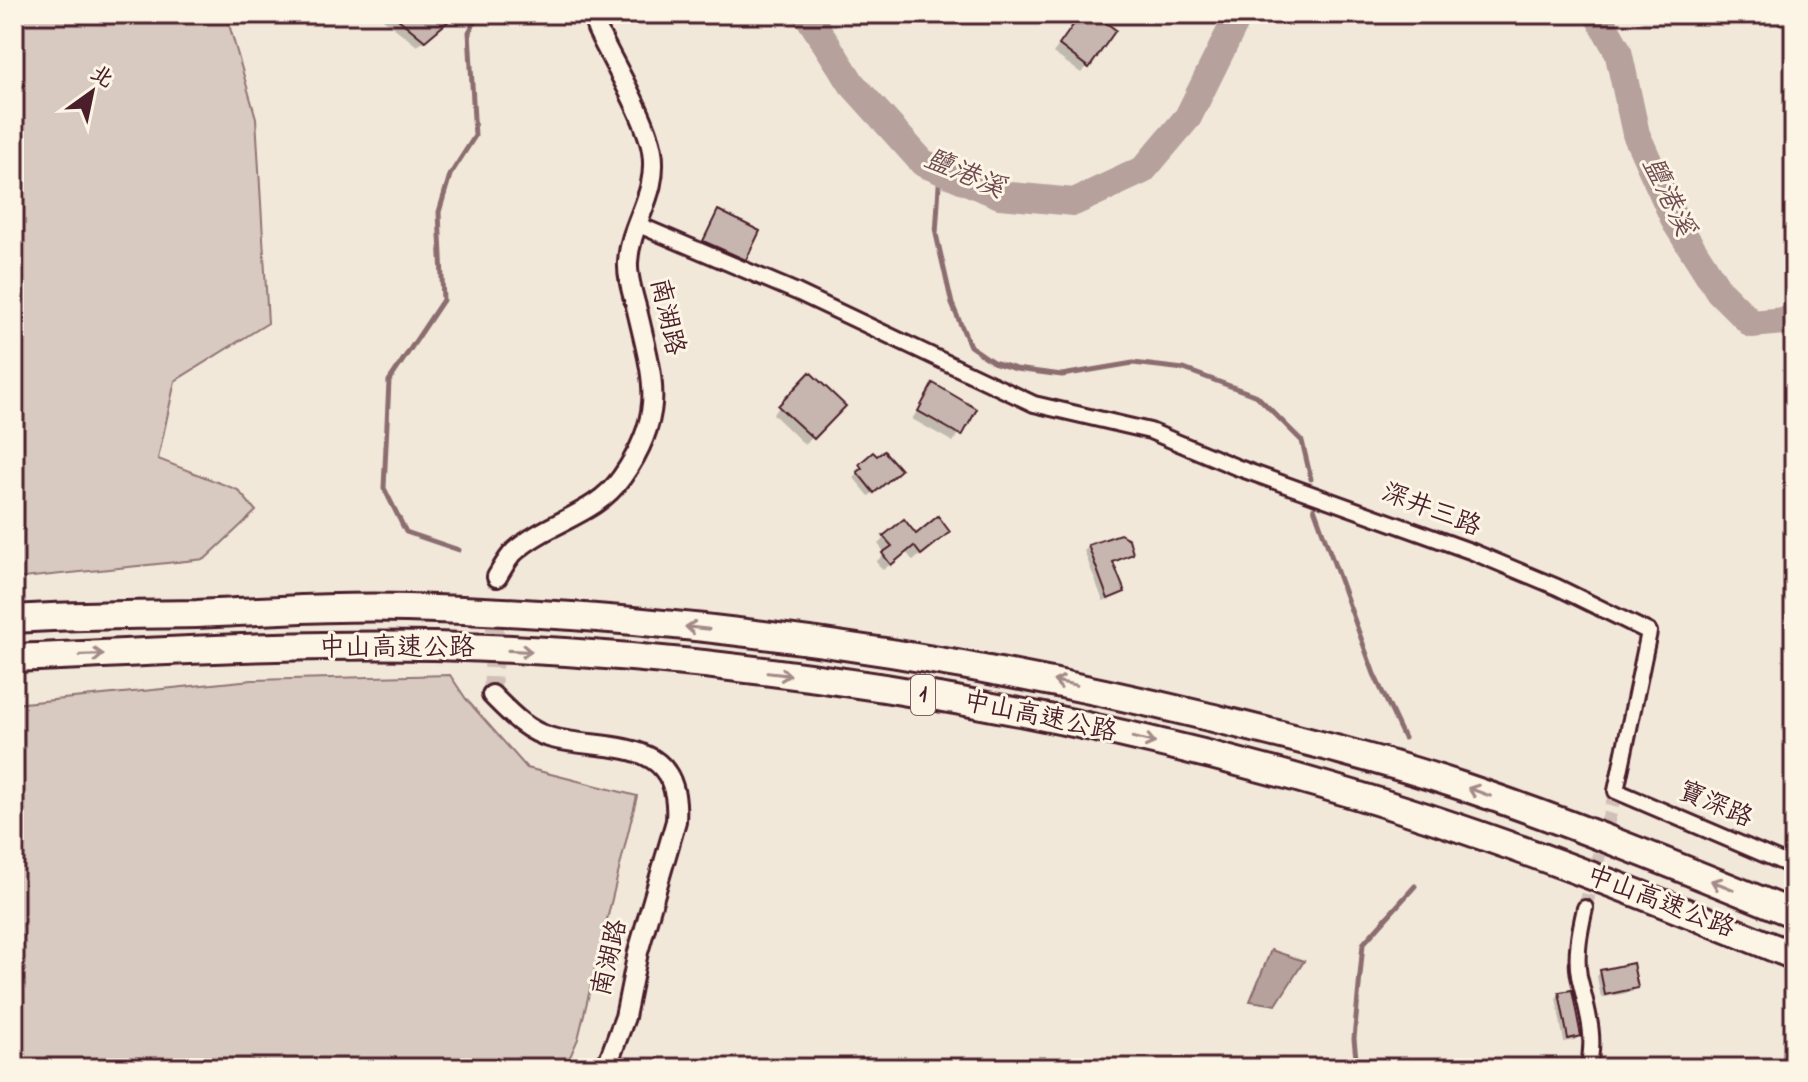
<svg xmlns="http://www.w3.org/2000/svg" width="1808" height="1082" viewBox="0 0 1808 1082" font-family="'Indie Flower','LXGW WenKai TC',sans-serif">
<rect width="100%" height="100%" fill="#f1e8da"/>
<filter id="ink" filterUnits="userSpaceOnUse"><feTurbulence type="fractalNoise" baseFrequency=".0125" numOctaves="2"/><feDisplacementMap in="SourceGraphic" scale="16" xChannelSelector="R" yChannelSelector="G"/><feConvolveMatrix kernelMatrix="1 2 1 2 8 2 1 2 1" color-interpolation-filters="sRGB"/></filter>
<g filter="url(#ink)">
<g fill="#d8cac0" stroke="#917476" stroke-width="2">
<polygon points="14,14 226,14 256,118 268,323 175,381 158,459 238,490 256,511 205,559 14,579"/>
<polygon points="450,675 466,699 527,768 637,796 578,1039 565,1068 14,1068 14,704 252,680"/>
</g>
<polygon fill="#b6a19c" stroke="#8b6d6f" stroke-width="2" points="1271,950 1304,961 1276,1005 1250,1001"/>
<g fill="#0003">
<polygon points="377,14 455,14 417,46"/>
<polygon points="1082,14 1090,14 1088,66 1081,73 1053,53"/>
<polygon points="719,213 745,258 737,265 698,248"/>
<polygon points="810,375 843,406 805,445 773,414"/>
<polygon points="934,386 975,409 953,442 912,419"/>
<polygon points="873,455 898,470 869,496 854,478 859,473 856,470"/>
<polygon points="915,536 941,538 913,561 906,552 883,570 876,562 885,553 878,544 885,537"/>
<polygon points="1089,547 1131,554 1112,564 1122,591 1118,596 1103,601 1084,551"/>
<polygon points="1601,972 1636,987 1632,992 1601,998 1597,976"/>
<polygon points="1560,994 1579,1036 1575,1040 1564,1042 1556,998"/>
</g>
<g fill="none" stroke-linecap="round" stroke-linejoin="round">
<g stroke="#8b6d6f" stroke-width="5">
<polyline points="940,170 936,234 952,304 970,346 993,362 1016,369 1062,375 1133,363 1184,369 1257,396 1302,441 1311,479"/>
<polyline points="1314,508 1374,674 1404,738"/>
<polyline points="459,550 406,532 384,488 389,381 443,300 439,212 450,175 475,136 469,32 479,14"/>
<polyline points="1357,1068 1354,1039 1363,944 1415,886"/>
</g>
<g stroke="#b6a19c" stroke-width="28">
<polyline points="807,14 852,84 923,163 1000,195 1074,202 1143,170 1188,117 1239,14"/>
<polyline points="1597,14 1618,51 1636,134 1676,223 1719,291 1752,324 1794,320"/>
</g>
</g>
<g fill="#c7b6af" stroke="#4a1f2b" stroke-width="2">
<polygon points="392,14 457,14 425,41"/>
<polygon points="1081,14 1094,14 1116,30 1089,68 1059,45"/>
<polygon points="718,210 760,231 746,260 703,241"/>
<polygon points="810,372 846,406 814,439 778,406"/>
<polygon points="933,383 977,409 962,436 918,411"/>
<polygon points="884,451 901,470 874,493 857,472 862,468 859,464 873,452 877,456"/>
<polygon points="938,516 950,532 921,555 914,546 891,565 882,553 892,546 883,536 904,519 916,534"/>
<polygon points="1120,534 1129,539 1133,554 1113,562 1125,592 1108,599 1088,545"/>
<polygon points="1633,963 1638,988 1605,995 1600,970"/>
<polygon points="1572,990 1581,1036 1568,1039 1559,992"/>
</g>
<g fill="none" stroke-linecap="round" stroke-linejoin="round">
<polyline stroke="#d0c0b7" stroke-width="14" stroke-dasharray="14 7" stroke-linecap="butt" points="1585,908 1616,791"/>
<polyline stroke="#d0c0b7" stroke-width="18" stroke-dasharray="18 9" stroke-linecap="butt" points="492,695 497,577"/>
<defs>
<g id="minor">
<polyline points="639,225 797,292 1034,404 1150,431 1236,467 1473,552 1557,587 1649,632 1616,791 1794,867"/>
<path d="M1585,908C1580,930 1575,954 1579,976C1586,1007 1597,1036 1588,1068"/>
</g>
<g id="tertiary">
<path d="M497,577C502,569 507,559 514,552C548,521 595,516 622,477C667,413 653,379 637,310C633,295 627,277 628,262C630,222 659,195 652,151C647,119 612,61 597,29L593,14"/>
<path d="M492,695C510,713 526,731 552,738C608,752 682,734 676,821L638,952L625,1017L606,1068"/>
</g>
<g id="motorway">
<path d="M14,619C75,615 136,615 197,614C267,611 337,606 407,608C676,615 944,653 1205,716C1290,737 1377,758 1461,786C1574,824 1684,869 1794,914"/>
<path d="M14,658C154,652 295,643 435,646C735,654 1042,704 1329,787C1488,833 1642,894 1794,956"/>
</g>
</defs>
<use href="#minor" stroke="#4a1f2b" stroke-width="20"/>
<use href="#tertiary" stroke="#4a1f2b" stroke-width="24"/>
<use href="#motorway" stroke="#4a1f2b" stroke-width="32"/>
<use href="#minor" stroke="#fcf5e5" stroke-width="14"/>
<use href="#tertiary" stroke="#fcf5e5" stroke-width="18"/>
<use href="#motorway" stroke="#fcf5e5" stroke-width="26"/>
</g>
<defs><path id="oneway-shaft" d="M-6 0H5M1.5-3L5.5 0L1.5 3" fill="none" stroke-width="1.6" stroke-linecap="round" stroke-linejoin="round" transform="scale(2)"/></defs>
<g stroke="#a38a88">
<use href="#oneway-shaft" transform="translate(697 628) rotate(-174)"/>
<use href="#oneway-shaft" transform="translate(520 651) rotate(3)"/>
<use href="#oneway-shaft" transform="translate(92 655) rotate(-2)"/>
<use href="#oneway-shaft" transform="translate(779 674) rotate(6)"/>
<use href="#oneway-shaft" transform="translate(1065 683) rotate(-169)"/>
<use href="#oneway-shaft" transform="translate(1144 740) rotate(13)"/>
<use href="#oneway-shaft" transform="translate(1479 792) rotate(-160)"/>
<use href="#oneway-shaft" transform="translate(1722 885) rotate(-158)"/>
</g>
</g>
<g text-anchor="middle" dominant-baseline="central" stroke-width="6" stroke-linejoin="round" paint-order="stroke">
<rect fill="#fcf5e5" stroke="#7f5f63" stroke-width="2" x="911" y="675" width="24" height="40" rx="6"/>
<g font-size="24" font-weight="bold" fill="#4a1f2b">
<text x="923" y="695">1</text>
</g>
<g font-size="26" fill="#4a1f2b" stroke="#fcf5e5">
<text transform="translate(666 317) rotate(77)">南湖路</text>
<text transform="translate(1431 511) rotate(21)">深井三路</text>
<text x="397" y="649">中山高速公路</text>
<text transform="translate(1040 718) rotate(12)">中山高速公路</text>
<text transform="translate(1715 806) rotate(23)">寶深路</text>
<text transform="translate(1660 903) rotate(21)">中山高速公路</text>
<text transform="translate(611 958) rotate(-77)">南湖路</text>
</g>
<g font-size="28" font-style="italic" fill="#704c53" stroke="#fcf5e5">
<text transform="translate(964 175) rotate(23)">鹽港溪</text>
<text transform="translate(1667 197) rotate(64)">鹽港溪</text>
</g>
</g>
<rect width="1808" height="1082" fill="none" stroke="#fcf5e5" stroke-width="48"/>
<rect x="24" y="24" width="1760" height="1034" fill="none" stroke="#4a1f2b" stroke-width="3" filter="url(#ink)"/>
<g transform="translate(92 92) rotate(33)" stroke="#fcf5e5" stroke-width="6" paint-order="stroke">
<path d="M0-6L14 30L0 20L-14 30Z" fill="#4a1f2b"/>
<text y="-12" font-size="22" font-weight="bold" text-anchor="middle" fill="#4a1f2b">北</text>
</g>
</svg>
